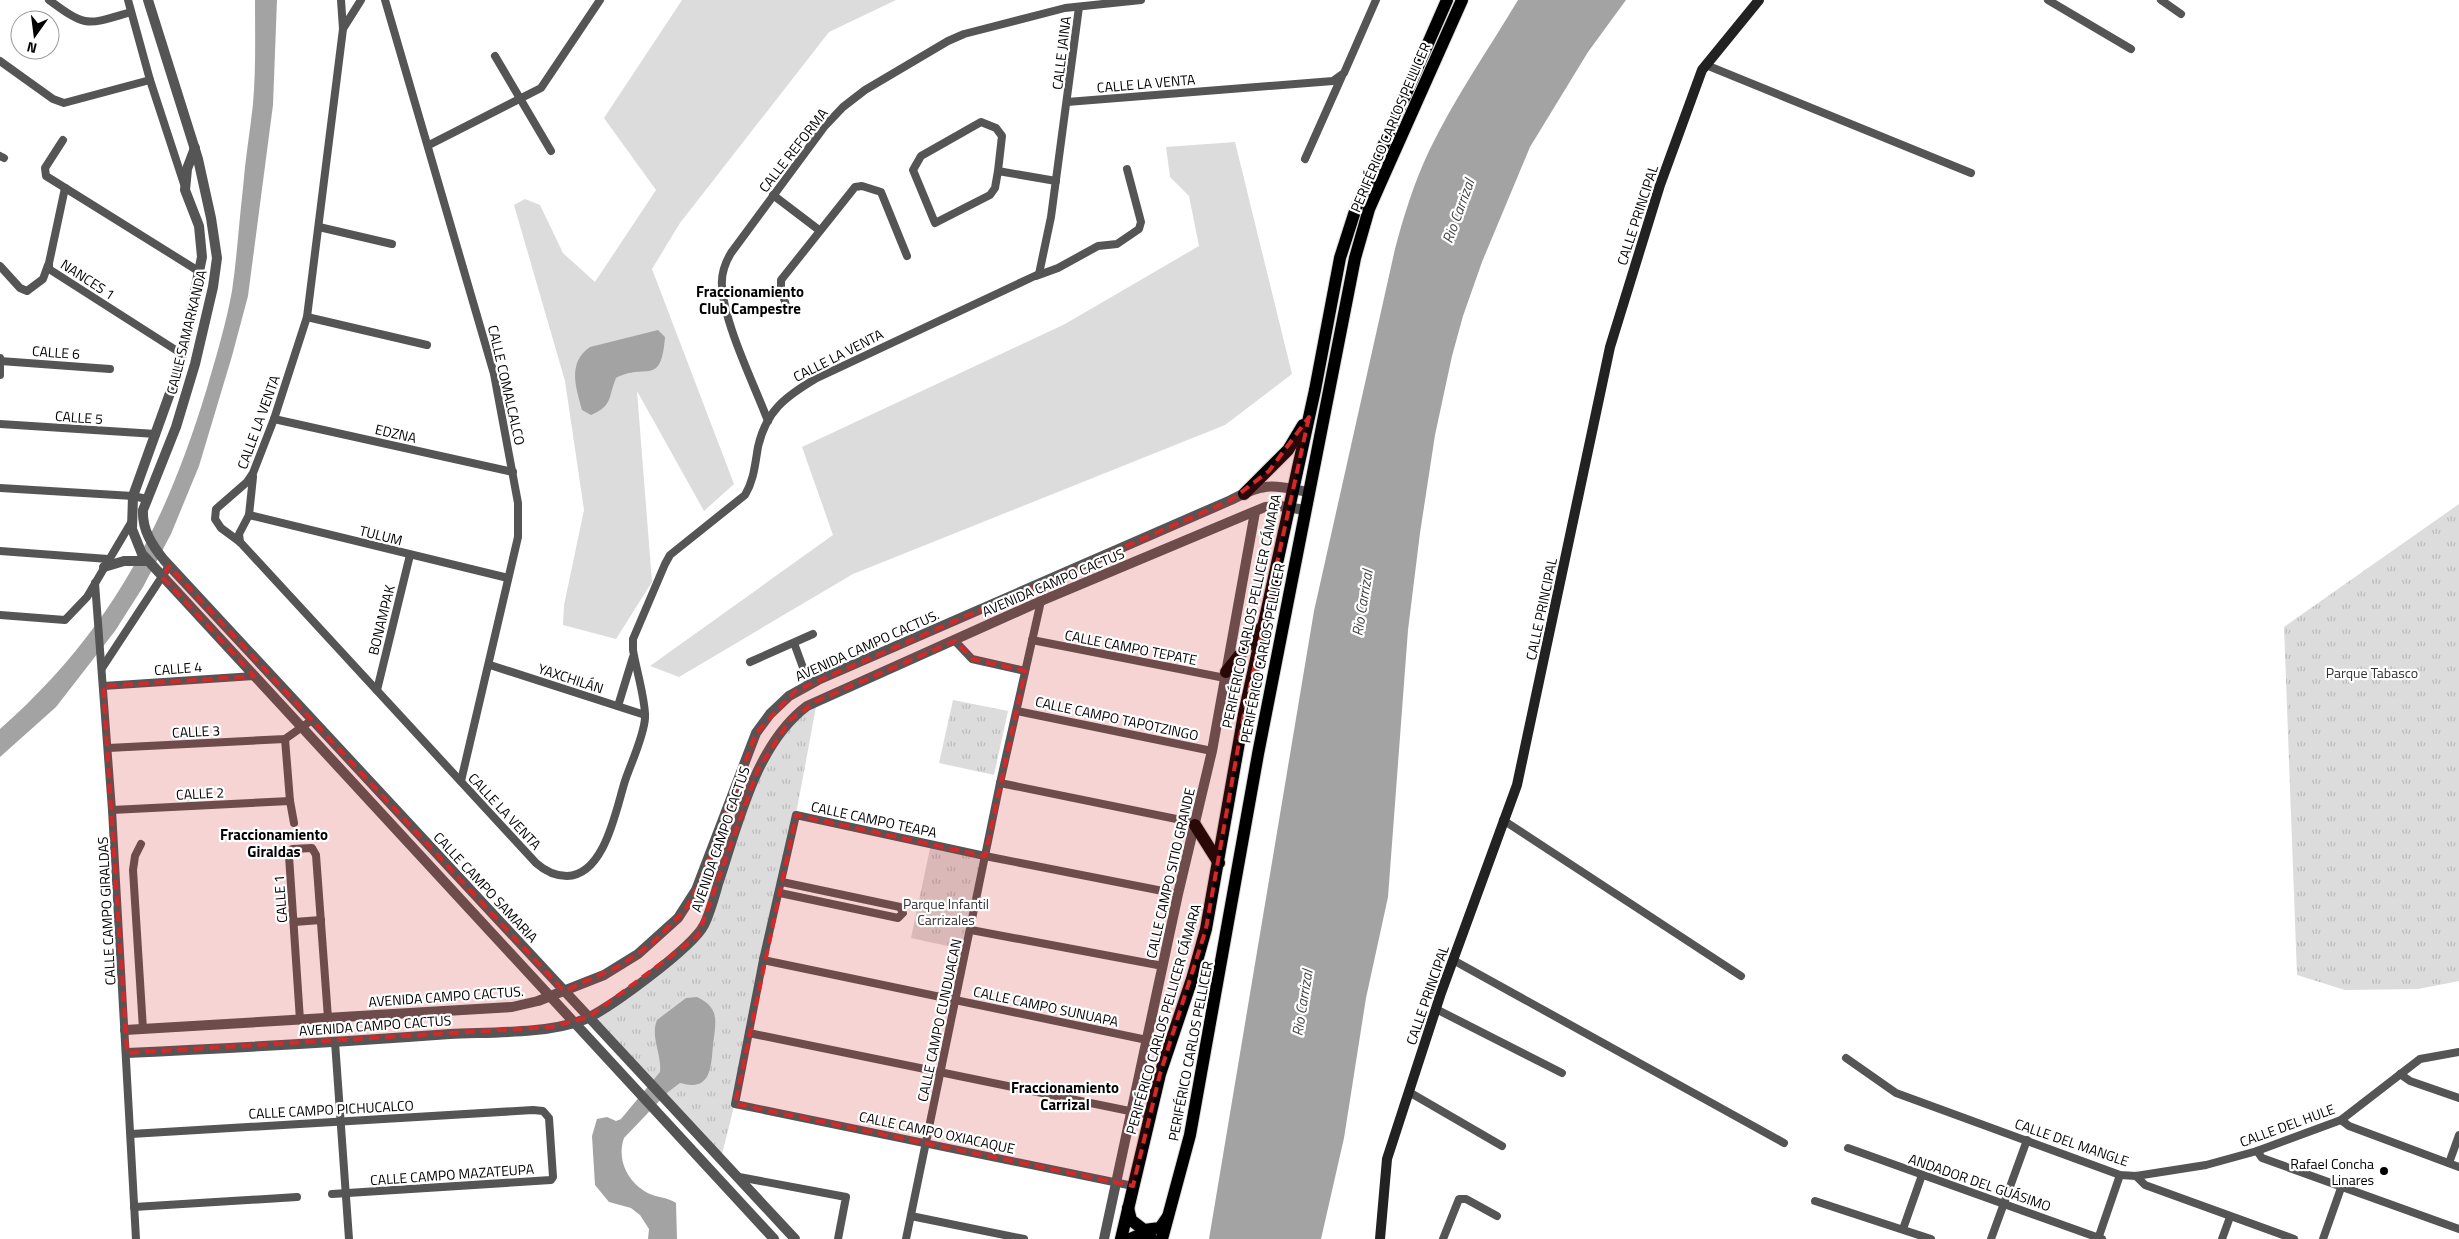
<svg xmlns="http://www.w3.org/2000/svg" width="2459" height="1239" viewBox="0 0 2459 1239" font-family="'Titillium Web',sans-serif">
<defs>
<pattern id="park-tufts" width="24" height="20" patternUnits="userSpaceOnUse" patternTransform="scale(1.25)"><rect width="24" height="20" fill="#dcdcdc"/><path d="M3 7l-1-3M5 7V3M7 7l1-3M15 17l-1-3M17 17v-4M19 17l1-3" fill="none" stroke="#bbb"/></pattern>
</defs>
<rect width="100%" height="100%" fill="#fff"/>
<g fill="#dcdcdc">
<polygon points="682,0 896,0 829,32 680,223 652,269 734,484 704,511 637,391 652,582 616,639 563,625 564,605 584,510 565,381 514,205 525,199 540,205 563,253 595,282 656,190 604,118"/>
<polygon points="1235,142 1292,374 1225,425 853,574 679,677 650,666 833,535 802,447 1065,324 1199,246 1189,196 1170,177 1166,147"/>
</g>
<g fill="url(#park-tufts)">
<polygon points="2459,504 2459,981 2418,989 2345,990 2297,975 2284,627"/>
<polygon points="953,700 1008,711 994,775 939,763"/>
<path d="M817,701C789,854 760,1008 721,1158L589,1017L693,941L769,746Z"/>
<polygon points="931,844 985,856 966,950 911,938"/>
</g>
<g fill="#a3a3a3">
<path d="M255,0H277L273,105L248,296L232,356L199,466L171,534L143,587L115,631L56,707L0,757V729C109,633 165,527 207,388C216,357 226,324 232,291C237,257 239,222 243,188C245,160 250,132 253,104C256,70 255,34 255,0Z"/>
<path d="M1518,0H1626L1588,52L1530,147L1482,262L1463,316L1452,356L1435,435L1420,533L1408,630L1388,897L1366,998L1344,1138L1321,1239H1209L1314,611L1395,249C1404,215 1414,183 1429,151C1454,99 1488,50 1518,0Z"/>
<path d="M658,330L665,337C661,388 646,362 616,378C608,397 613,406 591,415L582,410C576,387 567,363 590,347Z"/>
<path d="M697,997C705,1001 711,1005 714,1013C717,1023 714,1035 713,1045C711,1068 711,1092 680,1083L668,1092L624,1138C616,1161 629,1184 650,1194C659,1198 667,1197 676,1203L677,1239H648L649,1229L640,1215L631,1208L609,1202L595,1185L592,1136L597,1119L607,1117L616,1121L621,1119L660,1072C662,1054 650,1037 657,1020L686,998Z"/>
</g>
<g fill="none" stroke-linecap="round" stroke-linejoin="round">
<defs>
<g id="primary">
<polyline points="1244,494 1288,450 1303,425"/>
<polyline points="1226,672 1263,626"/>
<polyline points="1195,825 1219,863"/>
<polyline points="1128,1208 1131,1220 1144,1230 1160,1228 1167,1218"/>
<polyline points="1121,1239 1160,1074 1192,979 1206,929 1244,714 1315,390 1340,258 1356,208 1447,0"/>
<polyline points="1130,1239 1137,1236 1152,1239"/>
<polyline points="1162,1239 1190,1135 1258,754 1355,258 1369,209 1380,184 1462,0"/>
</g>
</defs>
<use href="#primary" stroke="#dbdbdb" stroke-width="14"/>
<g stroke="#555" stroke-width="8">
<path d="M49,0C87,28 86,25 131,12"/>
<polyline points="128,0 150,80 184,184"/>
<path d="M341,0L343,29L307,317L274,419L253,473L247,482L216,509L215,519L221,528L240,542L536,863C545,871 556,876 567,876C605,875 616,809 625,781C631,763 644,736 645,718C646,701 636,669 633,650V639L665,564L670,555L745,495C754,480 755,464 758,447C766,411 785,397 815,379L1039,274L1051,217L1079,7"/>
<polyline points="385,0 494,374 518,503 518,537 461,781"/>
<polyline points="2048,0 2131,49"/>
<polyline points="2161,0 2181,14"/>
<polyline points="344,27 361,0"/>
<polyline points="495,56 551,151"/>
<polyline points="0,61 53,99 64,103 150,80"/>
<polyline points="1706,65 1971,173"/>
<polyline points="1067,102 1333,81 1344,73 1376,0"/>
<polyline points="63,140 45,168 46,176 200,272"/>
<polyline points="429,145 541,88 600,0"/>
<polyline points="0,156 4,158"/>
<polyline points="1305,159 1342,76"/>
<polyline points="998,171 1002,136 996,128 981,122 921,156 913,170 935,223 990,195 995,188 998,171 1056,181"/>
<polyline points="65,188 49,263 49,269 182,354"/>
<polyline points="773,195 819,230"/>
<polyline points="319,227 392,244"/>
<polyline points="0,266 20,288 27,291 43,279 48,265"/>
<polyline points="1036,276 1058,268 1098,246 1117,244 1139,229 1141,222 1127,169"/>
<polyline points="788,311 781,290 781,280 855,187 862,186 881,192 907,256"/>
<polyline points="307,317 427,345"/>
<polyline points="0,358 0,375"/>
<polyline points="0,361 110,369"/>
<polyline points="274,419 513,472"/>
<path d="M768,421C754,384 724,324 722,286C721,274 725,263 731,253L824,127L843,107L865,90L948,41L964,34L1065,8L1141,0"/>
<polyline points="0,424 156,434"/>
<polyline points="0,488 133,496 147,499"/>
<polyline points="249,515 508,578"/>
<polyline points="240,542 239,534 249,515 253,477"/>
<polyline points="0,551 108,559"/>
<polyline points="95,583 112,810 136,1239"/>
<polyline points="0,615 65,620 87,597 132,521"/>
<polyline points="1032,640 1225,678"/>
<polyline points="955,641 972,659 1025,671"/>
<polyline points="794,643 809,684"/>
<polyline points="750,662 813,634"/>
<polyline points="490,665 645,715"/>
<polyline points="102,668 169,566"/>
<polyline points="103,686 254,676"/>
<polyline points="377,690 410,555"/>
<polyline points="618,706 633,657"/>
<polyline points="1017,711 1212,751"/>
<polyline points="285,739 290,801 294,823"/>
<polyline points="108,748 285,739 312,720"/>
<polyline points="1000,783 1196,823"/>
<polyline points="112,810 290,801"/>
<polyline points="1503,820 1741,976"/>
<polyline points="141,844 135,856 133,870 143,1029"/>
<polyline points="780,893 898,918 903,913 900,907 782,882"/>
<polyline points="294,922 321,920"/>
<polyline points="971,930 1163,966"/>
<polyline points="763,960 1147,1040"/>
<polyline points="1453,960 1784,1143"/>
<polyline points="1436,1009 1562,1073"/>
<polyline points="300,1020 289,856 292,849 312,848 316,855 328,1018"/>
<polyline points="749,1033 1149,1115"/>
<polyline points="335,1042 349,1239"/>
<polyline points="1846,1058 1896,1093 2120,1175 2136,1176 2206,1165 2257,1151 2341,1120 2420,1059 2459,1052"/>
<polyline points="2400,1074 2410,1081 2459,1098"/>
<polyline points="1409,1092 1502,1146"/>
<polyline points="2341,1120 2349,1126 2459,1167"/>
<polyline points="131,1134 533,1110 543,1111 549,1118 553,1177 551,1180 332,1194"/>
<polyline points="1848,1148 2102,1239"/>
<polyline points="2257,1151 2262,1158 2459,1229"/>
<polyline points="2449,1163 2459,1135"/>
<polyline points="2136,1176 2145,1185 2294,1239"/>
<polyline points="739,1177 846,1197 838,1239"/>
<polyline points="1133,1186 735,1104 763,960 796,815 985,856 1178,894"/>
<polyline points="1815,1201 1931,1239"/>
<polyline points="134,1207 297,1197"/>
<polyline points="911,1216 1024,1239"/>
<polyline points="1903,1229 1922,1175"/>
<polyline points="906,1239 1000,783 1041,601"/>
<polyline points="1443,1239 1459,1199 1466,1199 1497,1216"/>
<polyline points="1991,1239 2027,1140"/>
<polyline points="2098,1239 2120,1175"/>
<polyline points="2222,1239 2230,1217"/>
<polyline points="2323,1239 2341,1188"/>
</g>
<g stroke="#555" stroke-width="10">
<path d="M148,0L198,159L211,218L217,258L213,287L195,364L176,427L143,510C142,530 152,545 164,560L795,1239"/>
<polyline points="195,148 187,169 185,190 199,226 202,257 179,368 133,496 132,529 142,554 774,1239"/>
<polyline points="104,567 124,561 147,561"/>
<path d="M125,1030L512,1007L538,1001L604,975L638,954L678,918L696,890L756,733L770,714L789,696L818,680L1231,500C1264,482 1273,485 1308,492"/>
<path d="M127,1053C235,1048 342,1042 450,1034C489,1032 547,1034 583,1020C607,1011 693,947 704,925C710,913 714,898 718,884C738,825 755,745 807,706L1041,601L1265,507L1280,506L1305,510"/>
<polyline points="1104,1239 1178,894 1212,751 1255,512"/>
</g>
<polyline stroke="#222" stroke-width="10" points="1380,1239 1387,1159 1441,993 1517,785 1610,347 1660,185 1702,70 1759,0"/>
<use href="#primary" stroke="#000" stroke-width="12"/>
</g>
<path fill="#d62828" fill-opacity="0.2" stroke="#d62828" stroke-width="4" stroke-dasharray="10 6" stroke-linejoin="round" d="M1309,417L1244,714L1206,929L1160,1074L1133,1186L735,1104L796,815L985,856L1025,671L972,659L955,641L817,701L790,720L758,770L698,936L589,1017L551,1027L127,1053L103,686L254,676L162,577L169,566L564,991L621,965L652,943L685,910L699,884L756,733L795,691L1231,500L1269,471Z"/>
<circle fill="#000" stroke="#fff" stroke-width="2" cx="2384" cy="1171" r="5"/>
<g text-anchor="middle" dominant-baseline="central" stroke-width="4.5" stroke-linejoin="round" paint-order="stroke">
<g font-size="14" fill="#000" stroke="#fff">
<text transform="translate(1061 53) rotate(-83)">CALLE JAINA</text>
<text transform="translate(1146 83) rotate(-5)">CALLE LA VENTA</text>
<text transform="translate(1390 127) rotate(-67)">PERIFÉRICO CARLOS PELLICER</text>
<text transform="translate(793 150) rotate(-52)">CALLE REFORMA</text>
<text transform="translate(1637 215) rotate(-72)">CALLE PRINCIPAL</text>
<text transform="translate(88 279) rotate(33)">NANCES 1</text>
<text transform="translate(186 332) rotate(-76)">CALLE SAMARKANDA</text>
<text transform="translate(56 352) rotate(4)">CALLE 6</text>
<text transform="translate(838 355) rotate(-27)">CALLE LA VENTA</text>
<text transform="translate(507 385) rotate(77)">CALLE COMALCALCO</text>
<text transform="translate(79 417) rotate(4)">CALLE 5</text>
<text transform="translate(258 422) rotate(-70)">CALLE LA VENTA</text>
<text transform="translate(396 433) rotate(13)">EDZNA</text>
<text transform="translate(381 535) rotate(14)">TULUM</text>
<text transform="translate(1053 582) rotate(-23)">AVENIDA CAMPO CACTUS</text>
<text transform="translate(1541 609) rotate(-78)">CALLE PRINCIPAL</text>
<text transform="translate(1251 611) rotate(-78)">PERIFÉRICO CARLOS PELLICER CÁMARA</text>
<text transform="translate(381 620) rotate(-76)">BONAMPAK</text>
<text transform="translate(867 645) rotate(-24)">AVENIDA CAMPO CACTUS.</text>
<text transform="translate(1131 647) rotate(11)">CALLE CAMPO TEPATE</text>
<text transform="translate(1262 653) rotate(-79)">PERIFÉRICO CARLOS PELLICER</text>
<text transform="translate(178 668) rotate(-4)">CALLE 4</text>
<text transform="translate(571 678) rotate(18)">YAXCHILÁN</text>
<text transform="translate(1117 718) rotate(12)">CALLE CAMPO TAPOTZINGO</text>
<text transform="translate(196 731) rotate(-3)">CALLE 3</text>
<text transform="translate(200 793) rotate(-3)">CALLE 2</text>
<text transform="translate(505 811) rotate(47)">CALLE LA VENTA</text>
<text transform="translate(874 819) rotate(12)">CALLE CAMPO TEAPA</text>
<text transform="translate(720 839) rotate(-71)">AVENIDA CAMPO CACTUS</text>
<text transform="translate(1170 873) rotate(-77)">CALLE CAMPO SITIO GRANDE</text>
<text transform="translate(486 887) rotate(47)">CALLE CAMPO SAMARIA</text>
<text transform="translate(280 899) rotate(-94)">CALLE 1</text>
<text transform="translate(106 911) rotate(-93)">CALLE CAMPO GIRALDAS</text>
<text transform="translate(1427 995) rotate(-71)">CALLE PRINCIPAL</text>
<text transform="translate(446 996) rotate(-4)">AVENIDA CAMPO CACTUS.</text>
<text transform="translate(1046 1006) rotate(12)">CALLE CAMPO SUNUAPA</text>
<text transform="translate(1163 1019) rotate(-74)">PERIFÉRICO CARLOS PELLICER CÁMARA</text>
<text transform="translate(939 1020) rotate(-78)">CALLE CAMPO CUNDUACAN</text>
<text transform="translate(375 1025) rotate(-4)">AVENIDA CAMPO CACTUS</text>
<text transform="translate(1190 1051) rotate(-79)">PERIFÉRICO CARLOS PELLICER</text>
<text transform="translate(331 1109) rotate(-3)">CALLE CAMPO PICHUCALCO</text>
<text transform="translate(2287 1125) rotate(-20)">CALLE DEL HULE</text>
<text transform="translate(937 1132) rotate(12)">CALLE CAMPO OXIACAQUE</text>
<text transform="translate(2072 1142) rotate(19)">CALLE DEL MANGLE</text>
<text transform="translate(452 1174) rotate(-4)">CALLE CAMPO MAZATEUPA</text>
<text transform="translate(1980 1182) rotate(19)">ANDADOR DEL GUÁSIMO</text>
</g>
<g font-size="14" fill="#333" stroke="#fff">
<text x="2372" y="672">Parque Tabasco</text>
<text x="946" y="903">Parque Infantil<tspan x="946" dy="16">Carrizales</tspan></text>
</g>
<g font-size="14" fill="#000" stroke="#fff" text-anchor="end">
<text x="2374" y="1163">Rafael Concha<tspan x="2374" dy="16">Linares</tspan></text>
</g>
<g font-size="15" font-style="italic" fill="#444" stroke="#fff">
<text transform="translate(1458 211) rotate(-70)">Rio Carrizal</text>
<text transform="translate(1362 603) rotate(-81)">Rio Carrizal</text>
<text transform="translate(1302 1003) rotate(-81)">Rio Carrizal</text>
</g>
<g font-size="15" font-weight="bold" fill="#000" stroke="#fff">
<text x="750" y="291">Fraccionamiento<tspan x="750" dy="17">Club Campestre</tspan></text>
<text x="274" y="834">Fraccionamiento<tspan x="274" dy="17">Giraldas</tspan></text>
<text x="1065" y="1087">Fraccionamiento<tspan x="1065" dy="17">Carrizal</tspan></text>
</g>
</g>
<g transform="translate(35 35) rotate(194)"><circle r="24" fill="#ffffff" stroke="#999999"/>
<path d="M0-4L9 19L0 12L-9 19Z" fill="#000000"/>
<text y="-8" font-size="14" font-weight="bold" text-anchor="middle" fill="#000000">N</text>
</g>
</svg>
